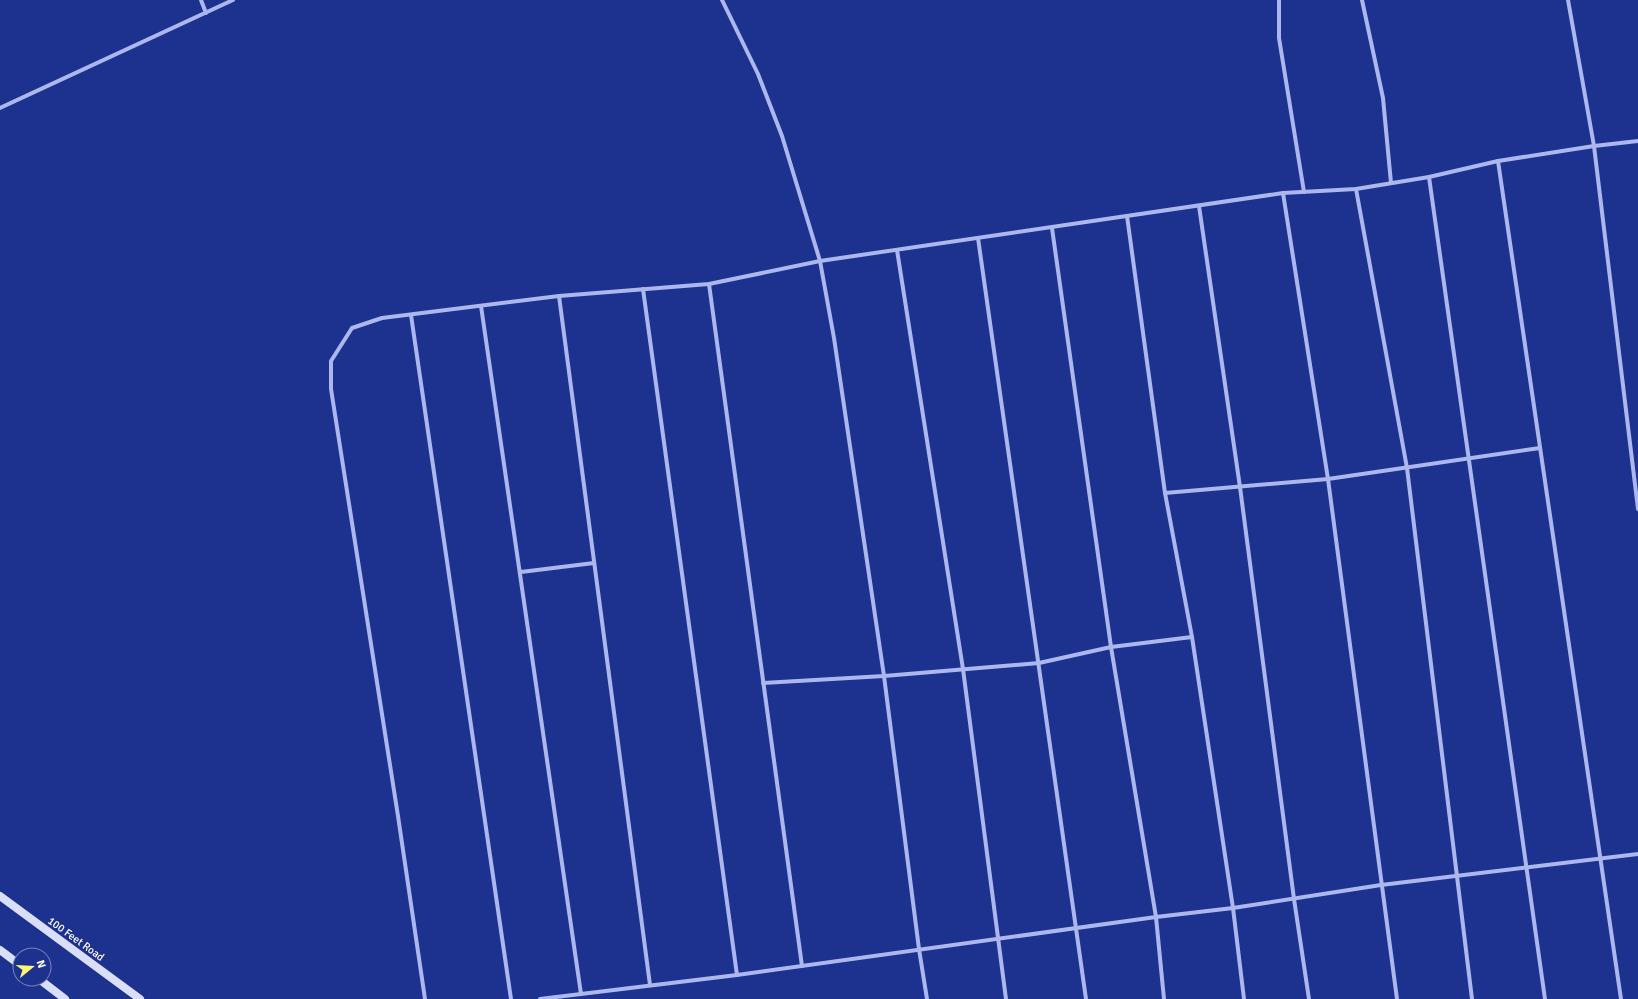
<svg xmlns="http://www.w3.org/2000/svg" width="1638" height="999" viewBox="0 0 1638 999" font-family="Signika,sans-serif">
<rect width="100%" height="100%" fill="#1d318f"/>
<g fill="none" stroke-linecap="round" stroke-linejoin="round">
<g stroke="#acb8ed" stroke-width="4">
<polyline points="201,0 206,13"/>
<polyline points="722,0 758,74 782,136 820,261 834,338 884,676 919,949 927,999"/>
<polyline points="1279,0 1279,38 1304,192"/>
<polyline points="1362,0 1383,98 1391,183"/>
<polyline points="1568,0 1594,146 1638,509"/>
<polyline points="0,108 233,0"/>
<polyline points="1498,161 1621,999"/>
<polyline points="1429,177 1545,999"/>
<polyline points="1356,189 1407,468 1472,999"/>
<polyline points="1283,193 1328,479 1397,999"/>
<polyline points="1199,206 1240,487 1294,899 1309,999"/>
<polyline points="1127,216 1165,493 1192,637 1233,908 1244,999"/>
<polyline points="1052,228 1111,647 1156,917 1164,999"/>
<polyline points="978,238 1086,999"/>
<polyline points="897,250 963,669 1006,999"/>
<polyline points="709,284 802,966"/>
<polyline points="643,289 737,975"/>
<polyline points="559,296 650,985"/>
<polyline points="481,306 581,994"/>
<polyline points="411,315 511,999"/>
<polyline points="1165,493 1328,479 1540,448"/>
<polyline points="520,571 521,572 594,563"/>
<polyline points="763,683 884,676 1039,663 1111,647 1192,637"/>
<polyline points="425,999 398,816 331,389 331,361 352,328 382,318 559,296 709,284 820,261 1283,193 1356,189 1429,177 1498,161 1594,146 1638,141"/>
<polyline points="540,999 737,975 1156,917 1233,908 1381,885 1638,854"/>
</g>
<g stroke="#d9defa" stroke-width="8">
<polyline points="0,896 140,999"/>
<polyline points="0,950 20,965"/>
<polyline points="39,979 65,999"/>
</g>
</g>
<g text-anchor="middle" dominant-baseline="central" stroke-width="4" stroke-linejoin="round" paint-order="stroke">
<g font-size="11" fill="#fff" stroke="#1d318f">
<text transform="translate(76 939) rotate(36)">100 Feet Road</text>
</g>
</g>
<g transform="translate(32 967) rotate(72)"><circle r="19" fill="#1d318f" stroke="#7783bc"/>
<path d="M0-3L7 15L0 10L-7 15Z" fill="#fdf96a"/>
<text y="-6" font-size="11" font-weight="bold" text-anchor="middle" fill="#ffffff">N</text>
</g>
</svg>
